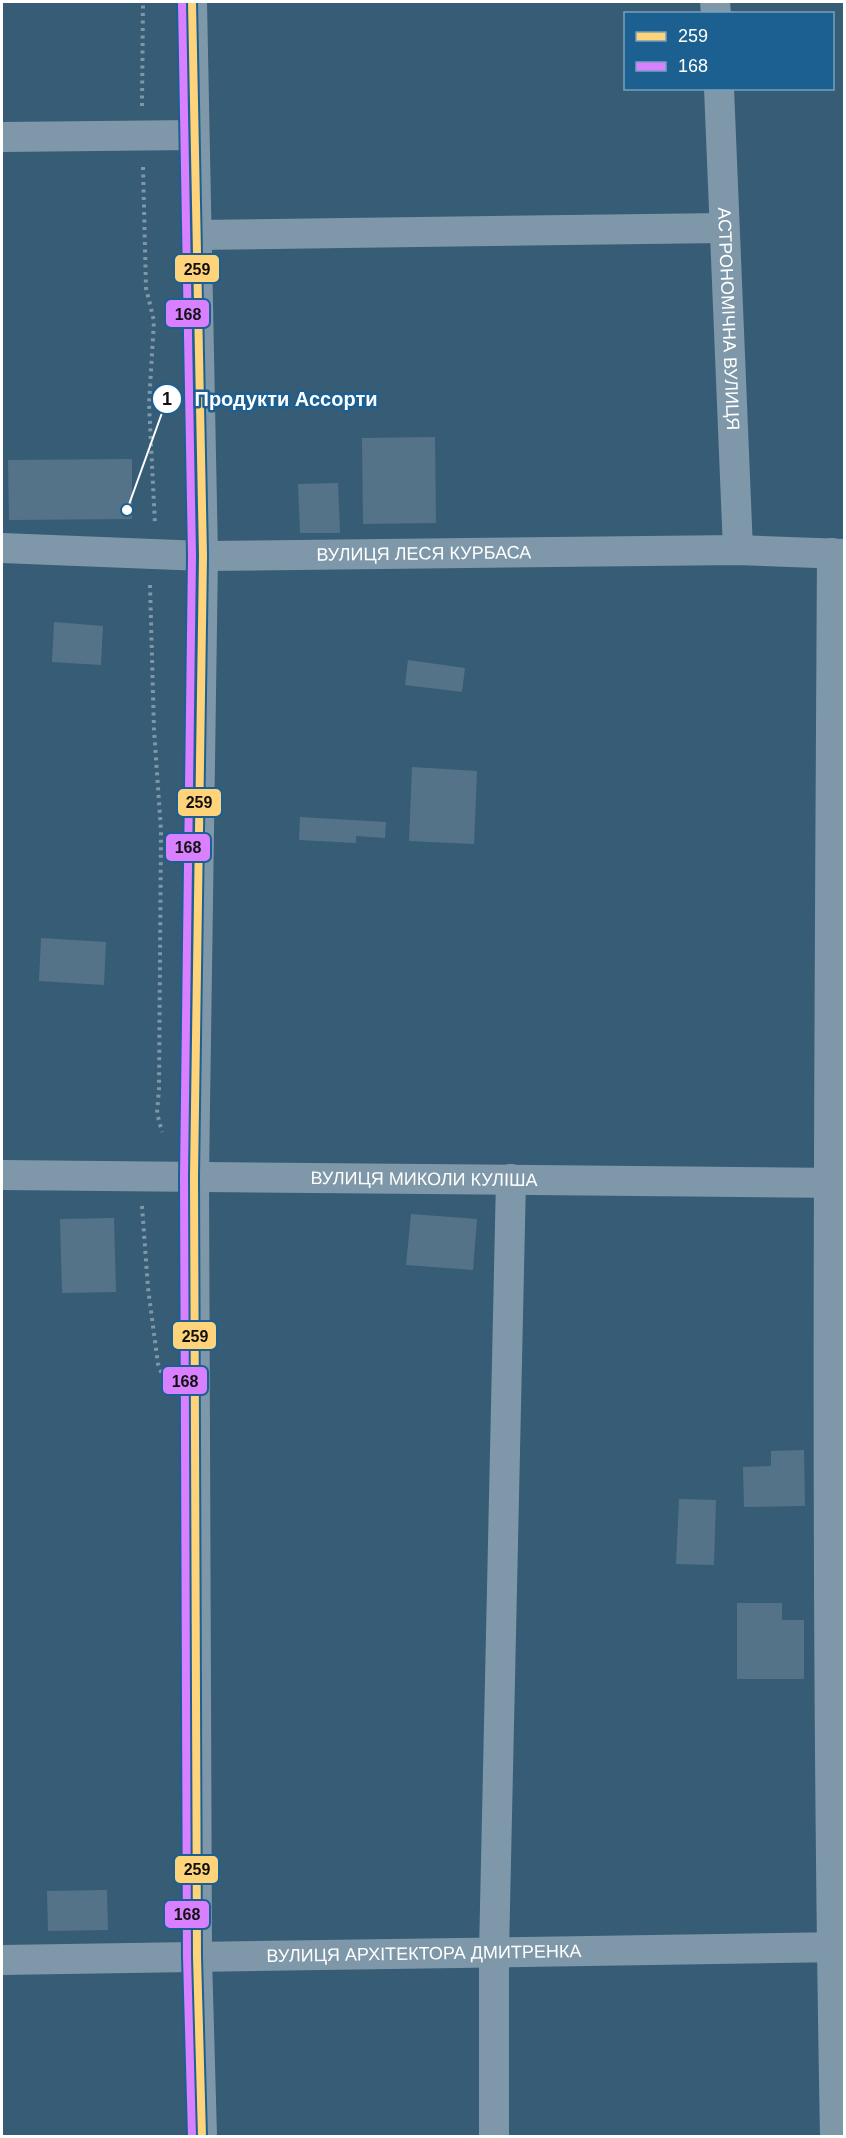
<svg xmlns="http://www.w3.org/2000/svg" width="846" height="2138" viewBox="0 0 846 2138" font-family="Helvetica,sans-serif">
<rect width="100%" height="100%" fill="#375c76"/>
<g fill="#557388">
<polygon points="435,437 436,523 363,524 362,438"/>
<polygon points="132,459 132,519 9,520 8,460"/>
<polygon points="338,483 340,533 300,533 298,484"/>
<polygon points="54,622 103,626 101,665 52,662"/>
<polygon points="408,660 465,668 462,692 405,685"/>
<polygon points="412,767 477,771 474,844 409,841"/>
<polygon points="300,817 386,822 385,838 356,836 356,843 299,840"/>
<polygon points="41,938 106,942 104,985 39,981"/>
<polygon points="411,1214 477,1219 473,1270 406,1265"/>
<polygon points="114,1218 116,1292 62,1293 60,1219"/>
<polygon points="804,1450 805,1506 744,1507 743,1467 771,1466 771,1451"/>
<polygon points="679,1499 716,1500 714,1565 676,1564"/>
<polygon points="737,1603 782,1603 782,1620 804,1620 804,1679 737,1679"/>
<polygon points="107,1890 108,1930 48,1931 47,1891"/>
</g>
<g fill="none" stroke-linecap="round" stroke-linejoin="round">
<g stroke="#7e98a9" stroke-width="4" stroke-dasharray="3 4.5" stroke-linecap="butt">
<polyline points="142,106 143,2"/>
<polyline points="143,167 146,288 154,321 149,404 155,524"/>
<polyline points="150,585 154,730 161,830 159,1089 157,1113 162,1132"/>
<polyline points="142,1206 148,1288 158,1364 162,1374"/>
</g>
<g stroke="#7e98a9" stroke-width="30">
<polyline points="192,2 203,556 194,1176 197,1957 202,2136"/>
<polyline points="715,2 716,14"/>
<path id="s1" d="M719,88L738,550"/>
<polyline points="2,137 194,135"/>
<polyline points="196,235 724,228"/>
<path id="s2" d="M2,548L203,556L738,550L844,554"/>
<path d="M832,553C829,1081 825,1609 835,2136"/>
<path id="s3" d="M2,1175L844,1183"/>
<path id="s4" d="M2,1960L844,1947"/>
<polyline points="494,2136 494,1952 511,1179"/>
</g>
<defs>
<polyline id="bus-1" points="192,2 203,556 194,1176 197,1957 202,2136"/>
<polyline id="bus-2" points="182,2 192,556 184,1176 187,1957 192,2136"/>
</defs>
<use href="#bus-1" stroke="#1c6091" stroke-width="12"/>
<use href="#bus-2" stroke="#1c6091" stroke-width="12"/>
<use href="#bus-1" stroke="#ffd37a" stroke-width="8"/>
<use href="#bus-2" stroke="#d880ff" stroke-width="8"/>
</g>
<g text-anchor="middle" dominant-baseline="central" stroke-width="5" stroke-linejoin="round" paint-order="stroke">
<g font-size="18" fill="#fff" stroke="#1c6091">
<text stroke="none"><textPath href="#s1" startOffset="231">АСТРОНОМІЧНА ВУЛИЦЯ</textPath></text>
<text stroke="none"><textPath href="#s2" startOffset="422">ВУЛИЦЯ ЛЕСЯ КУРБАСА</textPath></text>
<text stroke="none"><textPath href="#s3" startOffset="422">ВУЛИЦЯ МИКОЛИ КУЛІША</textPath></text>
<text stroke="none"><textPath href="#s4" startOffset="422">ВУЛИЦЯ АРХІТЕКТОРА ДМИТРЕНКА</textPath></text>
</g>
</g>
<path fill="none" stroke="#fff" stroke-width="2" d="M127 510L167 399"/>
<g fill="#fff" stroke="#1c6091" stroke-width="2">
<circle cx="127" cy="510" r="6"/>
<circle cx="167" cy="399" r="15"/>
</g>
<g font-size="18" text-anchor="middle" font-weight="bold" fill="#111">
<text x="167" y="405">1</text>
</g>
<g font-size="20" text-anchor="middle" font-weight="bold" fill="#fff" stroke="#1c6091" stroke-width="5" stroke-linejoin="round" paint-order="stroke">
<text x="286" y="406">Продукти Ассорти</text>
</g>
<g stroke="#1c6091" stroke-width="2">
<rect x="174" y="254" width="46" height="29" rx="6" fill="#ffd37a"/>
<rect x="165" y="299" width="45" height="29" rx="6" fill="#d880ff"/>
<rect x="177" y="788" width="45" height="29" rx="6" fill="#ffd37a"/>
<rect x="165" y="833" width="46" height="29" rx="6" fill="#d880ff"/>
<rect x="172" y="1321" width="45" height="29" rx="6" fill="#ffd37a"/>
<rect x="162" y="1366" width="46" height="29" rx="6" fill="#d880ff"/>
<rect x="174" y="1855" width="45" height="29" rx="6" fill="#ffd37a"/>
<rect x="164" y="1900" width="46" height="29" rx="6" fill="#d880ff"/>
</g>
<g font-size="16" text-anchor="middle" font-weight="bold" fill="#111">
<text x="197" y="275">259</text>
<text x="188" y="320">168</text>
<text x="199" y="808">259</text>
<text x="188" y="853">168</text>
<text x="195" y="1342">259</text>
<text x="185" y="1387">168</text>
<text x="197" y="1875">259</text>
<text x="187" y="1920">168</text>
</g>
<rect width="846" height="2138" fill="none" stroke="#ffffff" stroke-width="6"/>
<rect x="624" y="12" width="210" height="78" fill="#1c6091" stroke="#77a0bd" stroke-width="1.5"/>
<rect x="636" y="32" width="30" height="9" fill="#ffd37a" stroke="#77a0bd" stroke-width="1.5"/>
<text x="678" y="42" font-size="18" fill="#ffffff">259</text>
<rect x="636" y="62" width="30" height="9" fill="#d880ff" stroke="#77a0bd" stroke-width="1.5"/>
<text x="678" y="72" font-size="18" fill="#ffffff">168</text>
</svg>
